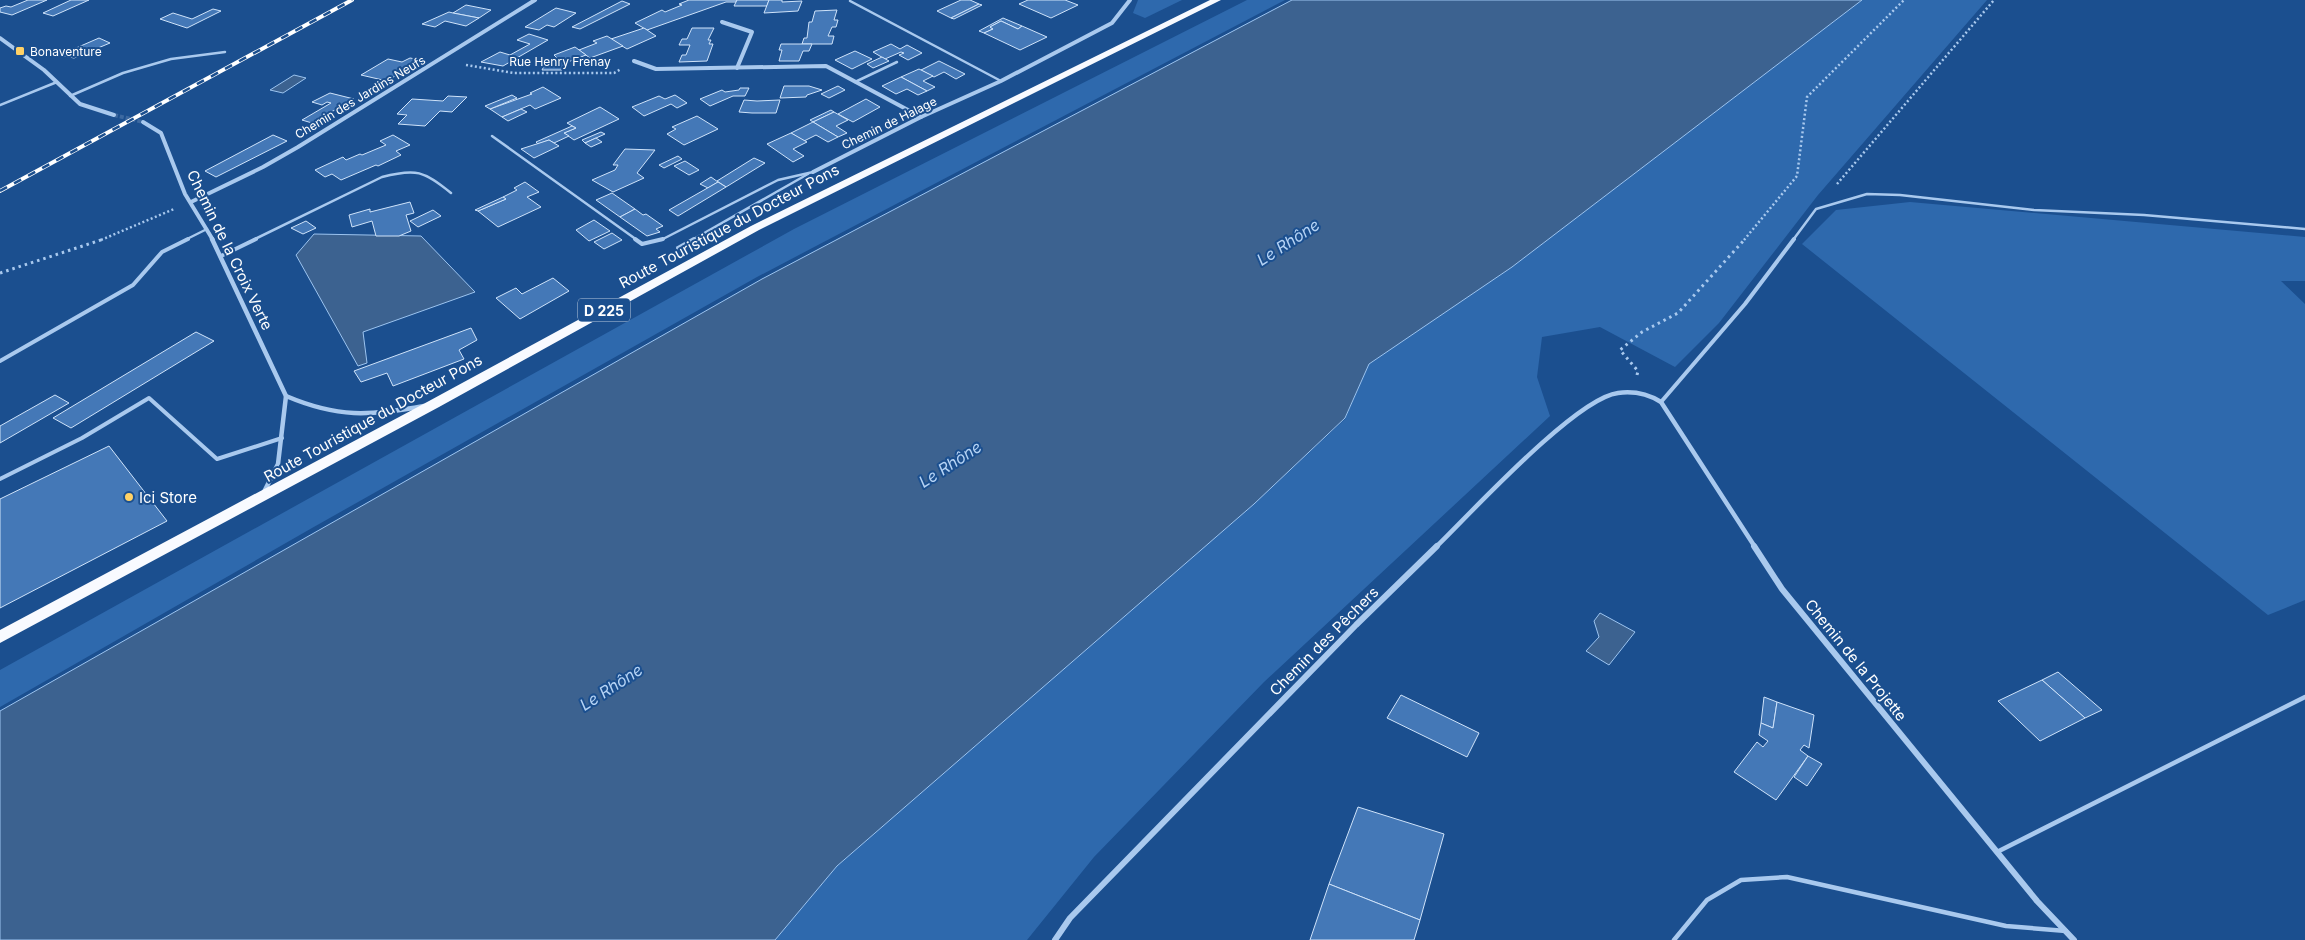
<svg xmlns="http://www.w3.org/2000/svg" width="2305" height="940" viewBox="0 0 2305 940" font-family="Inter,sans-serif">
<rect width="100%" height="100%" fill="#1b4f8f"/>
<g fill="#2e69ad">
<polygon points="1138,0 1182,0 1145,18 1133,13"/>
<polygon points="1247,0 1285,0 757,277 312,528 0,707 0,670 794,229"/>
<polygon points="1862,0 1987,0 1818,195 1719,323 1675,367 1600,327 1542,337 1537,377 1550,416 1264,682 1094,857 1027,940 775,940 837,866 1254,504 1345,419 1369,364 1512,267"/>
<polygon points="1910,202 2305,237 2305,281 2281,281 2305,304 2305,600 2268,615 1802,244 1836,210"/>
</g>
<g fill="#3c6290" stroke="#9cc4f0">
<polygon points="1292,0 1862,0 1512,267 1369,364 1345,418 1254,504 837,866 775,940 0,940 0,711 762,279"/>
<polygon points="294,75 306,78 283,93 270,90"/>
<polygon points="314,234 421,236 475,292 363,332 367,363 358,366 296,255"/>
<polygon points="1600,613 1635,632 1609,665 1586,651 1599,637 1594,621"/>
</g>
<g fill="#4478b7" stroke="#cfe3fa">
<polygon points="28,0 47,0 12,15 0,12 0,8 6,6 11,7"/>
<polygon points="71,0 89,0 53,16 43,13"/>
<polygon points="689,0 737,0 736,2 726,2 647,30 635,23 662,10 665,12 682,5 679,4"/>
<polygon points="737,0 769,0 767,6 734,6"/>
<polygon points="769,0 782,0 782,2 802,1 798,11 764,13"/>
<polygon points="961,0 970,0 979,4 951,18 937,11"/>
<polygon points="1028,0 1065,0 1078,5 1051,18 1019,4"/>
<polygon points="622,1 630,4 580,29 572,27"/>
<polygon points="979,4 982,5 954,19 951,18"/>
<polygon points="466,5 491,10 479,18 453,13"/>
<polygon points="556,8 576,13 554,27 547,25 539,30 525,27"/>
<polygon points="213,9 221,11 187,28 160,19 173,13 192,19"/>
<polygon points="837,10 834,20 838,20 836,27 832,27 828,36 834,36 832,44 802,44 804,38 807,38 809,22 812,22 815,11"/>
<polygon points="449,12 453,13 479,18 466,26 445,21 435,27 422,24"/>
<polygon points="1003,18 1022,26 1018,29 1001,21 990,27 993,29 984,33 979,31"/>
<polygon points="1001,21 1018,29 1022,26 1047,37 1020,50 984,33 993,29 990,27"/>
<polygon points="644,28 656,36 627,49 611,39"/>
<polygon points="692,28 714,28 708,40 711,40 709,44 713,44 707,61 679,62 682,55 686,55 690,45 679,45 682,39 687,39"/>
<polygon points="529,34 548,40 503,66 481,62 500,52 510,55 530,44 517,40"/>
<polygon points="607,36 623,46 590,58 579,50 597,43 593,41"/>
<polygon points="99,38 110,43 74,58 60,55"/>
<polygon points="781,44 812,44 809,51 803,51 799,61 779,61 782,50 779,50"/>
<polygon points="891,44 900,49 907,45 922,53 908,60 899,55 904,53 901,52 885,59 873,52"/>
<polygon points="575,47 586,55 565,63 562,70 542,70 547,61 557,58 554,55"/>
<polygon points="855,51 872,59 852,69 835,60"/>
<polygon points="882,57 889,61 873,68 867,64"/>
<polygon points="410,58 421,60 387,81 361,75 388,59 402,62"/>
<polygon points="939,61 965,74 956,79 944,72 934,77 921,70"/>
<polygon points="919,69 933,76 923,81 935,87 927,91 901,77"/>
<polygon points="901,77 927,91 918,95 907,89 896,94 882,86"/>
<polygon points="784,86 809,86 822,90 807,95 806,97 780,98"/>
<polygon points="838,86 845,90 829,98 821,94"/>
<polygon points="543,87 561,98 535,109 530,105 502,117 490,109 532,94 530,93"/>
<polygon points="740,88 749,88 745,96 733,96 710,106 700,99 722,90 725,92 739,90"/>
<polygon points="330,93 354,99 312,123 302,120 331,103 327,102 322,105 312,102"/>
<polygon points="512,95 517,98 490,109 485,106"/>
<polygon points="675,95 687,103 677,108 671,104 644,116 632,107 659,96 665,99"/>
<polygon points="448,96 467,97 452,112 440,111 425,126 398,124 407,115 397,114 412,99 443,101"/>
<polygon points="866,99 880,107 853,122 838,114"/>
<polygon points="744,100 757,101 780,100 776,113 752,113 739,112"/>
<polygon points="600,107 619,119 574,140 564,133 576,128 567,123"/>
<polygon points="521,109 527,112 508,121 502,117"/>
<polygon points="831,110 834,112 813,122 810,120"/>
<polygon points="834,112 848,120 836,126 847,133 838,137 813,122"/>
<polygon points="697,116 718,129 684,145 667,134 676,129 672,127"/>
<polygon points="813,122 838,137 828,142 816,135 804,141 791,133"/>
<polygon points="572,126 576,128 564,133 569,136 554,143 549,140 538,144 536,142"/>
<polygon points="601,132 605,134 585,143 582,140"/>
<polygon points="791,133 807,142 793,149 804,156 793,162 767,144"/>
<polygon points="273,135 287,141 216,177 205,171"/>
<polygon points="393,135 410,145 396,151 401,155 378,166 376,165 341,180 332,174 325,177 315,170 343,157 346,160 360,154 362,155 386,145 380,141"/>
<polygon points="596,138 602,142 591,147 585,143"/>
<polygon points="549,140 559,146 534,158 521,149"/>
<polygon points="625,149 655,150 637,173 644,178 613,192 592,180 615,170 618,165 613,165"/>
<polygon points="678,156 682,159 664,168 659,165"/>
<polygon points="754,158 765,163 726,187 717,181"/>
<polygon points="685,161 699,170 689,175 674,166"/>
<polygon points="711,177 718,182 708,188 700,184"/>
<polygon points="525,182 539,192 527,197 541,207 498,227 478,211 506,199 503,197 517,190 514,188"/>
<polygon points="718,182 726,187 678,216 669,210"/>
<polygon points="612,193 635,209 620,217 596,200"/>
<polygon points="503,197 506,199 478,211 475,210"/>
<polygon points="410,202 414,213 406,215 411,231 399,236 376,236 372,221 352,227 349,215 370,209 370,212"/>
<polygon points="635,209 643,215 646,214 663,226 656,229 660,232 647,236 620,217"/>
<polygon points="433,210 441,216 418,227 410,221"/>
<polygon points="594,220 610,231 589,241 576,230"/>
<polygon points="306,221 316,228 303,234 291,228"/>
<polygon points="612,233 622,240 604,249 594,242"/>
<polygon points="553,278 569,291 520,319 496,298 516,288 522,294"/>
<polygon points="471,328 477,340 459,350 464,359 393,386 387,373 361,382 354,371"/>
<polygon points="196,332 214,341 71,428 53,418"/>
<polygon points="55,395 69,403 0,443 0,426"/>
<polygon points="109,446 167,521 0,608 0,499"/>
<polygon points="2058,672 2102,710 2085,718 2042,680"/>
<polygon points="2042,680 2085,718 2040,741 1998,701"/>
<polygon points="1401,695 1479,733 1467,757 1387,718"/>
<polygon points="1764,697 1777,702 1773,728 1761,723"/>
<polygon points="1777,702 1814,715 1809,748 1804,745 1800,750 1808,756 1776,800 1734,772 1757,742 1763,747 1768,741 1759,735 1761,723 1773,728"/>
<polygon points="1808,756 1822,764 1807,786 1794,777"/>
<polygon points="1358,807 1444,834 1420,920 1329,884"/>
<polygon points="1329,884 1420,920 1414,940 1310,940"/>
</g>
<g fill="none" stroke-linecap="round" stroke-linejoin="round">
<polyline stroke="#3d69a0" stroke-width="4" stroke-dasharray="4 2" stroke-linecap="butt" points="114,115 143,122"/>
<g stroke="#a9c9ee" stroke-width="2.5" stroke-dasharray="2 2.5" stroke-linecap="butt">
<polyline points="466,65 514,73 614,73 621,69"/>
<polyline points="1837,184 1994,0"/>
<polyline points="101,240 174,209"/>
<polyline points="1744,240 1797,176 1807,97 1904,0"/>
</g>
<g stroke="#a9c9ee" stroke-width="3" stroke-dasharray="2.5 4" stroke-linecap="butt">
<polyline points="0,273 104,239"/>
<polyline points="1637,375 1638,371 1620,350 1642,332 1678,313 1745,239"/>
</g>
<g stroke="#a9c9ee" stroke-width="2.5">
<polyline points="850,1 1001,81"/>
<polyline points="855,82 897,62"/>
<polyline points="70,96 123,73 171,59 225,52"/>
<polyline points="0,105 57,82"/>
<polyline points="492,136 637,240"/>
<polyline points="185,240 207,229"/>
<path d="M253,240L382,177C416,168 424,171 451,193"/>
<polyline points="661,240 778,180 813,172"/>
<polyline points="692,240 808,174"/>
<polyline points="1793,240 1816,209 1867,194 1900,195 2034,210 2144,215 2305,229"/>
</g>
<g stroke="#a9c9ee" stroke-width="4">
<polyline points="635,239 642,244 663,239"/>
<polyline points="678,248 694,239"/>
<polyline points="221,256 256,239"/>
<polyline points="0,361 133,285 162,252 188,239"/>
<polyline points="1661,402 1745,304 1794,239"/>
<polyline points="0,479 82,438 149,398 217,459 282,438"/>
</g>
<g stroke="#a9c9ee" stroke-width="4.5">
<polyline points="1997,852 2305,697"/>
<polyline points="1674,940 1707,900 1741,880 1787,877 2006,926 2066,931"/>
</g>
<g stroke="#a9c9ee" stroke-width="4">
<polyline points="722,22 752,32 737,68"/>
<polyline points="0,38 44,70 80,104 114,115"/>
<polyline points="634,61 656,69 826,66 921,117"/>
<polyline points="143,122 161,133 185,194 213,240"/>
<polyline points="813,172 921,117 1001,81 1112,23 1130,0"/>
<polyline points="191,202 263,167 298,147 535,0"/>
</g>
<g stroke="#a9c9ee" stroke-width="4.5">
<polyline points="212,239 286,396 278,464 263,494"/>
<path d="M286,396C338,418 369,416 424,406"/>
<path d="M1436,547C1470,514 1576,398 1618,393C1633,391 1648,394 1661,402L1755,547"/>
</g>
<g stroke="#a9c9ee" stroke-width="6">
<polyline points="1754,546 1782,589 2037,901 2074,940"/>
<polyline points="1055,940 1070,918 1356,625 1437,546"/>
</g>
<polygon fill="#f8faff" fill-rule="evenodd" points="1210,0 1221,0 759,230 439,407 0,643 0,630 429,401 751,226"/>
<defs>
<polyline id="rail" points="0,191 352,0"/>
</defs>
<use href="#rail" stroke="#fff" stroke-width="4"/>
<use href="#rail" stroke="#1b4f8f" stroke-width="2.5" stroke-dasharray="8" stroke-linecap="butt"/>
</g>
<g fill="#ffd166" stroke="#1b4f8f" stroke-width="2">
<rect x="15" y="46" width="10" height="10" rx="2.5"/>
<circle cx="129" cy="497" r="5"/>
</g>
<g text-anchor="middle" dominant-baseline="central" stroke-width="4" stroke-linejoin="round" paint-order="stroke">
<g font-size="12" fill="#fff" stroke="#1b4f8f" text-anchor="start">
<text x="30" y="51">Bonaventure</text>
</g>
<g font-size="12" fill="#fff" stroke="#1b4f8f">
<text x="560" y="61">Rue Henry Frenay</text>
<text transform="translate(360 97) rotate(-31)">Chemin des Jardins Neufs</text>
<text transform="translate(889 123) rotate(-26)">Chemin de Halage</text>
</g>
<rect fill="#1b4f8f" stroke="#bbcadd" stroke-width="1" x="578" y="298.5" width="52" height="23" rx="4"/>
<g font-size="14" font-weight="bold" fill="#fff">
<text x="604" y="310">D 225</text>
</g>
<g font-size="15" fill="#fff" stroke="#1b4f8f">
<text transform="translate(729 226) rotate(-28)">Route Touristique du Docteur Pons</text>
<text transform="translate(230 250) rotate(64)">Chemin de la Croix Verte</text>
<text transform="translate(373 418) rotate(-29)">Route Touristique du Docteur Pons</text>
<text transform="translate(1324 641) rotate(-45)">Chemin des Pêchers</text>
<text transform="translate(1856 660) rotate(51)">Chemin de la Projette</text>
</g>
<g font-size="15" fill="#fff" stroke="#1b4f8f" text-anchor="start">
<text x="139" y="497">Ici Store</text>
</g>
<g font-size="16" font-style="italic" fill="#b5d3f5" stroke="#1b4f8f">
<text transform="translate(1288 242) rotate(-33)">Le Rhône</text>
<text transform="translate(950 464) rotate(-33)">Le Rhône</text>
<text transform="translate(611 687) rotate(-33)">Le Rhône</text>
</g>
</g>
</svg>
